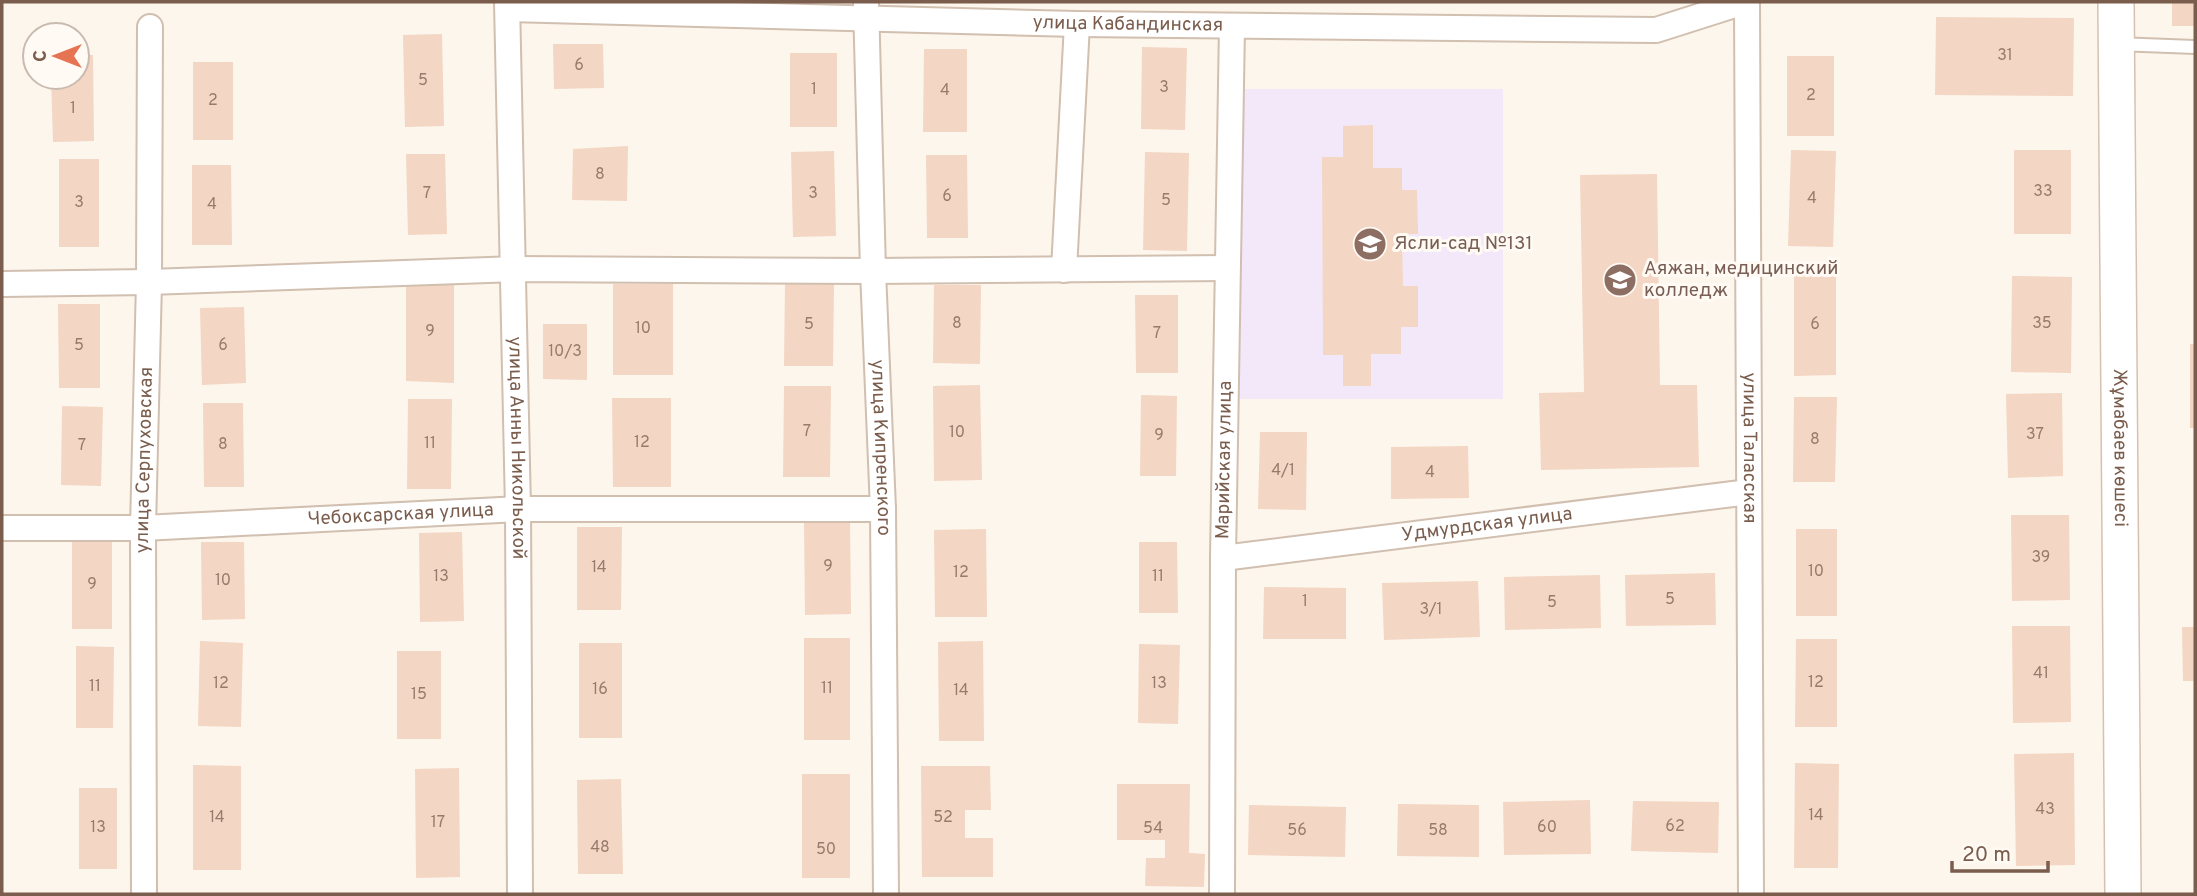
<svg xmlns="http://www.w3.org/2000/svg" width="2197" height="896" viewBox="0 0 2197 896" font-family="Overpass,sans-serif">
<rect width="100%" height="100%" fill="#fdf6ec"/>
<rect fill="#f3e8fa" x="1237" y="89" width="266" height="310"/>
<g fill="#f3d6c3">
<rect x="2172" y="2" width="23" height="24"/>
<polygon points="1936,17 2074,18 2073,96 1935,95"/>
<polygon points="442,34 444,126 405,127 403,35"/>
<polygon points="553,44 603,44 604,88 554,89"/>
<polygon points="1142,47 1187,48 1185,130 1141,129"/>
<polygon points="924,49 967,49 967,132 923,132"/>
<rect x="790" y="53" width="47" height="74"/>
<polygon points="77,55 93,55 94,141 53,142 51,77 77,77"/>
<rect x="1787" y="56" width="47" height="80"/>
<rect x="193" y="62" width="40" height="78"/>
<polygon points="1373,125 1373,168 1402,168 1402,190 1417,190 1418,234 1402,234 1403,286 1418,286 1418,327 1401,327 1401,354 1371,354 1371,386 1343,386 1343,355 1323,355 1322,157 1343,157 1343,126"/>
<polygon points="628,146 627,201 572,200 573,149"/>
<polygon points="1791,150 1836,151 1833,247 1788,246"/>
<rect x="2014" y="150" width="57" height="84"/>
<polygon points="834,151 836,236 793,237 791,152"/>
<polygon points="1145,152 1189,153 1187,251 1143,250"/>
<polygon points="406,154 445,154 447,234 408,235"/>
<polygon points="926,155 967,155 968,238 927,238"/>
<rect x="59" y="159" width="40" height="88"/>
<polygon points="192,165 231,165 232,245 192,245"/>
<polygon points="1657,174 1660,385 1697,385 1699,467 1541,470 1539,393 1584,392 1580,175"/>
<polygon points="1794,275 1836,275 1836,375 1794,376"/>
<polygon points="2012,276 2072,277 2071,373 2011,372"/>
<polygon points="406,282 454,282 454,383 406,381"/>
<rect x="613" y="284" width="60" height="91"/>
<polygon points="785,284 834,284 833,366 784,366"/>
<polygon points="934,285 981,285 980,364 933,363"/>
<polygon points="1135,295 1178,295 1178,373 1136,373"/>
<polygon points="58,304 100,304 100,388 59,388"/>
<polygon points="244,307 246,383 202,385 200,308"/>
<polygon points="543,324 587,324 587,380 543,379"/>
<rect x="2190" y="344" width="5" height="84"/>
<polygon points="980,385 982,480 934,481 933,386"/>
<polygon points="784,386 831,386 830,477 783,477"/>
<polygon points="2062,393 2063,476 2008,478 2006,394"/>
<polygon points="1141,395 1177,396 1176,476 1140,476"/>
<polygon points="1794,397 1837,397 1835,482 1793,482"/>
<polygon points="612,398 671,398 671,487 613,487"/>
<polygon points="408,399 452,399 451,489 407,489"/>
<polygon points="203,403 243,403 244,487 204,487"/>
<polygon points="62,406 103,407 101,486 61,485"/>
<polygon points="1260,432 1307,432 1306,510 1258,509"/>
<polygon points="1468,446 1469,498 1391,499 1391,447"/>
<polygon points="2011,515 2069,515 2070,600 2012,601"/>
<polygon points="804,520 850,520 851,614 805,615"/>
<polygon points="577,527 622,527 621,610 577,610"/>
<polygon points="986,529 987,617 935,617 934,530"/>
<rect x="1796" y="529" width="41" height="87"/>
<polygon points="462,532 464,621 420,622 419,533"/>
<rect x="72" y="542" width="40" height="87"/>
<polygon points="201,542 244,542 245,619 202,620"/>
<polygon points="1139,542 1177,542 1178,613 1139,613"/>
<polygon points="1715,573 1716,625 1626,626 1625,575"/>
<polygon points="1600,575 1601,628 1505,630 1504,577"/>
<polygon points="1478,581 1480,637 1384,640 1382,583"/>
<polygon points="1264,587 1346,588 1346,639 1263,639"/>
<polygon points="2012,626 2070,626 2071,722 2013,723"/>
<polygon points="2182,627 2195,627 2195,681 2183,681"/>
<rect x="804" y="638" width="46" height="102"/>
<polygon points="1796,639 1837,639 1837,727 1795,727"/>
<polygon points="200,641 243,643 241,727 198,726"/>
<polygon points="983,641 984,741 939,741 938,642"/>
<rect x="579" y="643" width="43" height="95"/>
<polygon points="1139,644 1180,645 1178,724 1138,723"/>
<polygon points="76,646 114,647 113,728 76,728"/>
<rect x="397" y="651" width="44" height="88"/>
<polygon points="2074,753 2075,865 2016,866 2014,754"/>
<polygon points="1795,763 1839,764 1838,868 1794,868"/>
<polygon points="193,765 241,766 241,870 193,870"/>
<polygon points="921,766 990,766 991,810 965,810 965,838 993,838 993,877 922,877"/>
<polygon points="459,768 460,877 416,878 415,769"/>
<rect x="802" y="774" width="48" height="104"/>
<polygon points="621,779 623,874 578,874 577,780"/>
<polygon points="1117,784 1190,784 1189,853 1205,854 1204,887 1145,886 1146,858 1165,858 1165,840 1117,840"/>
<rect x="79" y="788" width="38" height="81"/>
<polygon points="1590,800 1591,854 1504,855 1503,802"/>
<polygon points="1633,801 1719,802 1718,853 1631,851"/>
<polygon points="1398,804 1479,805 1479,857 1397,856"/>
<polygon points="1249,805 1346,807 1345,857 1248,855"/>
</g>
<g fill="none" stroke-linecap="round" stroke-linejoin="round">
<defs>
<polyline id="lane" points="2117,44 2195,47"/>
<g id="street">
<path id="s1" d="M507,2L518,509L520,894"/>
<path id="s2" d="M866,2L873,271L883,509L886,894"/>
<path id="s3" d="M1747,2L1751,894"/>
<path id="s4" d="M508,9L1077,24L1656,30L1744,2"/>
<polyline points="1064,270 1077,24"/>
<polyline points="2,284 149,282 514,269 873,271 1227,268"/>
<path id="s5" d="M2,528H143L518,509H883"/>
<path id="s6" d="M1223,558L1749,492"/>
<path id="s7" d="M144,894L143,528L149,282L150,27"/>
<path id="s8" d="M1222,894L1223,558L1232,26"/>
</g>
<g id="secondary">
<path id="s9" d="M2116,2L2123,894"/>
</g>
</defs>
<use href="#lane" stroke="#d1bfb0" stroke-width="16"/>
<use href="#street" stroke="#d1bfb0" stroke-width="28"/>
<use href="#secondary" stroke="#d6c1b0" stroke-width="38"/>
<use href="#lane" stroke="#fff" stroke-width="12"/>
<use href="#street" stroke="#fff" stroke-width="24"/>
<use href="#secondary" stroke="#fff" stroke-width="35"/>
</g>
<defs>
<symbol id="school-disc" viewBox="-11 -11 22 22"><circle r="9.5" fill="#8d6e63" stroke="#fffaf3"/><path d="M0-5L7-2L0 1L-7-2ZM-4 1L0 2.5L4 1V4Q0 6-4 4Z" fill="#fff"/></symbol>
<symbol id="university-disc" viewBox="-11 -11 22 22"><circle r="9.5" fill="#8d6e63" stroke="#fffaf3"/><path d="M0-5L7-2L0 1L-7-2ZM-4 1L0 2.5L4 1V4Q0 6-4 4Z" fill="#fff"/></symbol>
</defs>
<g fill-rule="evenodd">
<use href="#school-disc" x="1351" y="225" width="38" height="38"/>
<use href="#university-disc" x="1601" y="261" width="38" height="38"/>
</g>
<g text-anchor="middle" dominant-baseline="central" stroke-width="6" stroke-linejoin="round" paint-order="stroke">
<g font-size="16" fill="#987b6a">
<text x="2005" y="56">31</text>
<text x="579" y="66">6</text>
<text x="423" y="81">5</text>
<text x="1164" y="88">3</text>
<text x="814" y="90">1</text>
<text x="945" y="91">4</text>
<text x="1811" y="96">2</text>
<text x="213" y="101">2</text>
<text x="73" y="109">1</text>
<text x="600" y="175">8</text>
<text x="2043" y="192">33</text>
<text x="427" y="194">7</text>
<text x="813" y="194">3</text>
<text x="947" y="197">6</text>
<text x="1812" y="199">4</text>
<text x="1166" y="201">5</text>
<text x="79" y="203">3</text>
<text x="212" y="205">4</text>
<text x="957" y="324">8</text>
<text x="2042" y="324">35</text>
<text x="809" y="325">5</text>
<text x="1815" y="325">6</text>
<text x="643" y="329">10</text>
<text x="430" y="332">9</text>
<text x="1157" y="334">7</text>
<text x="79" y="346">5</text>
<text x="223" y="346">6</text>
<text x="565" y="352">10/3</text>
<text x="807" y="432">7</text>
<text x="957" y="433">10</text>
<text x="2035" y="435">37</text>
<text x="1159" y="436">9</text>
<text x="1815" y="440">8</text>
<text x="642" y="443">12</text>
<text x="430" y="444">11</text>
<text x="223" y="445">8</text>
<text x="82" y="446">7</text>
<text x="1283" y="471">4/1</text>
<text x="1430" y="473">4</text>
<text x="2041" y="558">39</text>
<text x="828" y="567">9</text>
<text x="599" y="568">14</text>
<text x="1816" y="572">10</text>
<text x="961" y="573">12</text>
<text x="441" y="577">13</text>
<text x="1158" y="577">11</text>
<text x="223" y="581">10</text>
<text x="92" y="585">9</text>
<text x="1670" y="600">5</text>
<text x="1305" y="602">1</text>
<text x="1552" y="603">5</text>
<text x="1431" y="610">3/1</text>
<text x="2041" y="674">41</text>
<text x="1816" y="683">12</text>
<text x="221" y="684">12</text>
<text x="1159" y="684">13</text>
<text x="95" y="687">11</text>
<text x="827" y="689">11</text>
<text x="600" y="690">16</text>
<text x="961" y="691">14</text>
<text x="419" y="695">15</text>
<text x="2045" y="810">43</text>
<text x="1816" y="816">14</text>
<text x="217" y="818">14</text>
<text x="943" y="818">52</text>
<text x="438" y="823">17</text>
<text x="1675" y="827">62</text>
<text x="98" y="828">13</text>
<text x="1547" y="828">60</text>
<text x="1153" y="829">54</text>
<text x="1297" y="831">56</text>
<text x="1438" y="831">58</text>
<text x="600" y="848">48</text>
<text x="826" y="850">50</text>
</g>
<g font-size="19" fill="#7a5d4d" stroke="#fffaf3">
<text stroke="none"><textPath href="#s4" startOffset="620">улица Кабандинская</textPath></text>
<text stroke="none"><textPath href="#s1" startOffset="446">улица Анны Никольской</textPath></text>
<text stroke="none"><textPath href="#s2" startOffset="446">улица Кипренского</textPath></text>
<text stroke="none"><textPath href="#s3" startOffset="446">улица Таласская</textPath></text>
<text stroke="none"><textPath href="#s9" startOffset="446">Жұмабаев көшесі</textPath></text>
<text stroke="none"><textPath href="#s8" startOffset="434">Марийская улица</textPath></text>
<text stroke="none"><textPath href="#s7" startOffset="434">улица Серпуховская</textPath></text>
<text stroke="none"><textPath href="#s5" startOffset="399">Чебоксарская улица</textPath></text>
<text stroke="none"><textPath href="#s6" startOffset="266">Удмурдская улица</textPath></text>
</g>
<g font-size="19" fill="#785e54" stroke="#fffaf3" text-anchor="start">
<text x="1394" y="244">Ясли-сад №131</text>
<text x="1644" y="269">Аяжан, медицинский<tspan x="1644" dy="22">колледж</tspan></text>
</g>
</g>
<rect width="2197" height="896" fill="none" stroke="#7a5d4d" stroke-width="7"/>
<g transform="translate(56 56) rotate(270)"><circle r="33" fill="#fffaf3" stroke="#cabbb1" stroke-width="2"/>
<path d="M0-5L12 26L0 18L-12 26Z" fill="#e67351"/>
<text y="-10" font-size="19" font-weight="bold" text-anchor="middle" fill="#7a5d4d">С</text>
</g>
<path d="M1952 861v10h96v-10" fill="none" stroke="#7a5d4d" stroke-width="3.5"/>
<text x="1962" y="861" font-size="21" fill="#7a5d4d" stroke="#fffaf3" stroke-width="5" paint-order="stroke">20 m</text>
</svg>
